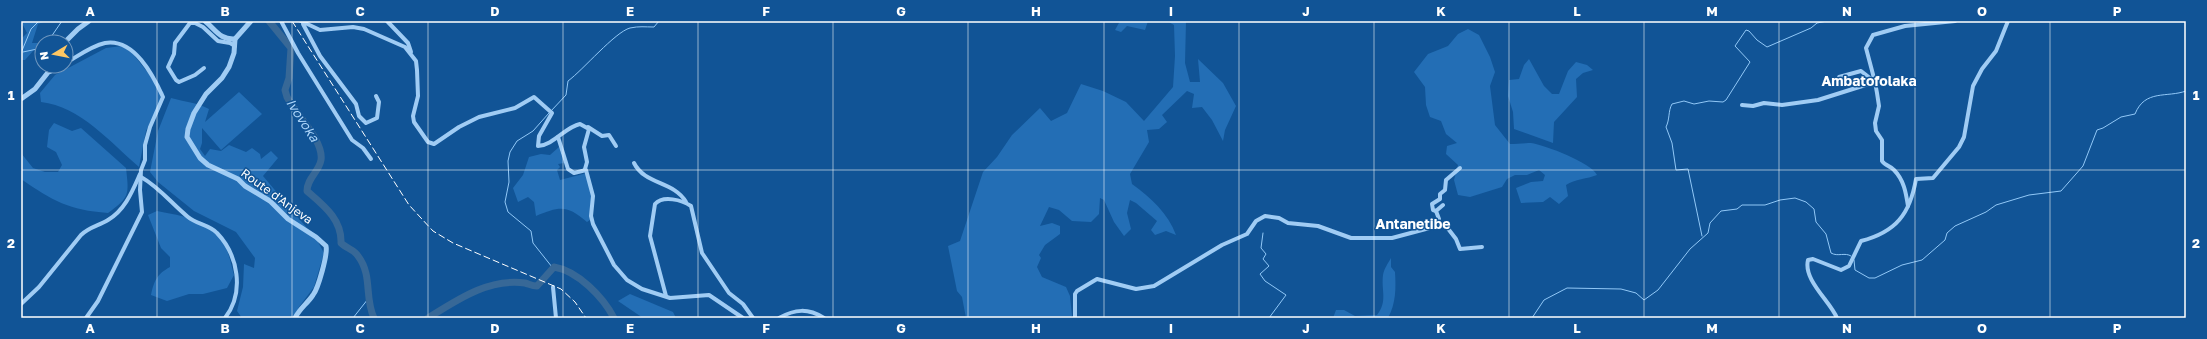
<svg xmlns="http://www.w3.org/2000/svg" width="2207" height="339" viewBox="0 0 2207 339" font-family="'Golos Text',sans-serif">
<rect width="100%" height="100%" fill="#115496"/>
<g fill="#236eb5">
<polygon points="21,21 46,21 38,24 32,43 40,43 25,60 21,60 21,39 27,33"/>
<polygon points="1120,21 1148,21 1145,30 1127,26 1121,32 1115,30"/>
<path d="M1167,21H1186L1185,63L1190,82H1200L1198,59L1223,83L1236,106L1225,130L1223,141L1212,120L1202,107L1192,108L1194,94L1187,91L1162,115L1167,122L1159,129L1147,130L1149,142L1130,174L1132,184C1151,198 1168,213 1176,235L1166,231L1155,235L1151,230L1157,221L1136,203L1130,200L1127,213L1131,229L1124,236L1114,222L1104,200L1100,198L1099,214L1091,222L1072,221L1059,210L1049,207L1040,226L1052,223L1060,226V234L1045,245L1039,255L1041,258L1037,267L1042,277L1066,287L1070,296L1072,316L1069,318H966L962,297L957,291L948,246L960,241L983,172L997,157L1012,135L1040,108L1051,121L1067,113L1081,84L1103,91L1126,102L1144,121L1173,87L1175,56L1174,25Z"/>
<path d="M1468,29L1479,35L1490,57L1495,72L1490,86L1495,125L1510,144C1517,144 1526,143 1531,143C1545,145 1592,163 1597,175C1587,179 1575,179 1566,185L1568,196L1559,204L1550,197L1543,202L1521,203L1516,188L1531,182L1543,181L1545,175L1539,170L1527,175H1515L1507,179L1502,187L1470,197L1458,195L1454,180L1458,165L1446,154L1447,146L1457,143L1446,134L1441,121L1430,117L1426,105L1425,87L1414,72L1428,54L1448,46L1458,34Z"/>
<path d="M122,46L133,54L164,93L146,131L139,167C111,143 80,106 41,102L40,93L55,75L106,48Z"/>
<polygon points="1529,59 1544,86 1552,94 1559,94 1568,71 1576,62 1587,65 1593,70 1583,73 1576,79 1577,97 1554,122 1553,143 1514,129 1513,112 1508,96 1509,80 1519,79 1524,65"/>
<path d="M239,92L262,114L221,150L202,128V143L200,149L205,156L210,149L221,151L229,145L246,152L252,148L260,154L261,159L271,151L278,158L263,176L317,240L324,253L314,287L299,307L294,318H242L237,311L243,287L244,264L254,268L255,258L236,232L194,211L158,182L150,172L158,131L171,98C185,102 196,102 209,109L205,122Z"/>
<path d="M54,123L72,131L81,128L126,168C129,195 130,197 108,213C69,210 53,201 21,179V153L33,168L45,172H58L62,165L56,152L47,147L49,130Z"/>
<path d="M559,147L564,163L558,164L560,167L557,170L560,180L587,173L593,205L590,220L587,222C567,205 560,206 536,216L534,202L528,197L518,202L513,188L523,175L529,157L541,154L550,155Z"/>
<path d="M157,211C176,215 202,218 218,232C226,240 231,264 234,275L227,288L203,294H189L167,301L151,295C154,281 157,274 170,267V257L161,248L148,215Z"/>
<path d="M1391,258V267L1395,272C1396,289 1396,303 1388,318H1333L1336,310H1344L1355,316L1377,315C1388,301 1381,291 1383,275C1384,269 1388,263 1391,258Z"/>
<polygon points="630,294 673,312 676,318 643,318 618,301"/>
</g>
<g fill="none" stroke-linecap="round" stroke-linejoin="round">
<g stroke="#91c8f7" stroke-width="1">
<polyline points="51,42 51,37 62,21"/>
<polyline points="23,52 42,48"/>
<polyline points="21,53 31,29 39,21"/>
<path d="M551,111L566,95L568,81C583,70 615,32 630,28C639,26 645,27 654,27L659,21"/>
<polyline points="549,113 533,131 517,141 510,152 508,161 509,182 505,202 508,212 531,231 533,243 552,267"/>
<polyline points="1263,233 1261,248 1266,254 1263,259 1269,266 1260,274 1265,281 1286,295 1269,318"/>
<path d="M1702,236L1688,169L1676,170L1672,143L1666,127C1670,119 1668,111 1672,104L1684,101L1694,104L1709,101L1723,102L1726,100L1750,62L1735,46L1746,30L1749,31L1757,40L1767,47L1811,28L1817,23L1827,21"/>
<path d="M1854,260L1855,270L1869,278H1875L1902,265L1922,260L1945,240L1947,233L1955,226L1986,212L1996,205L2029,195L2061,191L2083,166L2097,130L2103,128L2121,117L2135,114C2145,89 2167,98 2186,91"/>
<polyline points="353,318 368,299"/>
<path d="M1532,318L1544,300L1567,288L1621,289L1636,293L1644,300L1658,290L1690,249L1708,233L1710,223L1721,211L1737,209L1742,205H1765L1780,200L1795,198L1806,202L1814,209L1816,222L1826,234L1831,253C1838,257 1845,252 1851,256"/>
</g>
<g stroke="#376897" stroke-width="7">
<path d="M269,21L291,48L289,78L285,90L287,97C296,114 324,141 321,160C319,172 307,178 307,191C323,205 342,219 341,243C346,248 355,250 358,256C373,276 364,297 374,318"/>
<path d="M428,318C457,300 488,278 525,283C529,284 532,286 537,286L554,267C578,271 603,297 614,318"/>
</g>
<g stroke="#a0ccf4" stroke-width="4">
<polyline points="281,21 298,53 352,140 363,148 371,159"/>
<path d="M301,21L320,30L353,27L364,29L405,47L416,61L417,70L418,96L413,116L414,122L428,142L434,144L459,127L479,117L515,108L534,97L552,113L539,136L538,146C554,145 565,127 580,124L589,129L584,147L587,162L585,169"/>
<polyline points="387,21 408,43 411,52"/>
<polyline points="303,24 320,56 356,104 359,116 366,123 377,118 379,102 376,96"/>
<path d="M66,63C78,56 91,46 105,43C134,38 153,75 163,97L150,127L145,145V160L141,170L140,190L142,212L98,301L86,318"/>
<polyline points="204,68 195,75 179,82 176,80 168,67 174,54 175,43 190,23 195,23 203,27 218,41 230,43 235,46"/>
<polyline points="50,72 60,66"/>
<path d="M1839,77L1861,71L1875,82L1877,93L1879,106L1875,123L1876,131L1882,140V161C1885,166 1891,166 1894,170C1904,180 1906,193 1908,206"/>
<polyline points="1742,105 1753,106 1764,103 1782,105 1818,100 1875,82 1866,48 1873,35 1905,26 1955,21"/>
<polyline points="588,127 602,136 609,135 616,146"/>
<polyline points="558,137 568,169 574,173 586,170 593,196 591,216 593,224 614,265 627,280 642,289 670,298 709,295 743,318"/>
<path d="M634,163C645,185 674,181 686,202"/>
<path d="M141,177C159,187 172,204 188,217C196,224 210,225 217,233C238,255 245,292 225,318"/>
<polyline points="1436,211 1433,210 1432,204 1440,199 1440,194 1445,190 1446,180 1460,168"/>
<polyline points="1437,226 1446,226 1456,239 1460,249 1482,247"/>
<polyline points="553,287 556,318"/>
<path d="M666,296L650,236L655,204C663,195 682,200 691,206L702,253L729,293L743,304L753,318"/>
<path d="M21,304L39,287L81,235C89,227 98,226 108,220C125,210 132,192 140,174"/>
<path d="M779,318C795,309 808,308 824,318"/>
<polyline points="1075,318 1075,294 1077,291 1097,279 1136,289 1154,286 1222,245 1247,234 1256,221 1265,216 1279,218 1288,223 1318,226 1351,238 1392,238 1437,226 1439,219 1436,211 1443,205"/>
<path d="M1837,318C1830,301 1803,280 1808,260L1813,259L1841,270L1849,266L1861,241C1896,232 1910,214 1916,179L1933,178L1959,147L1964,137L1973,86L1982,69L1996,51L2008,21"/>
</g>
<g stroke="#a0ccf4" stroke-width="5">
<path d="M205,21C216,30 220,40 235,39"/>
<path d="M251,21L235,39L234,53L229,67L222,78L206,94L194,113L188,129L187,137L200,158L208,165L238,179L245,186L270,201L288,219L316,237L326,246C328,254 318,289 313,295C307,304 300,308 295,318"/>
<polyline points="65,42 78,29 89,21"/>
<polyline points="21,99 35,89 53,66"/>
</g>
<polyline stroke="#fff" stroke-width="1" stroke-dasharray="7 3" stroke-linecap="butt" points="292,21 409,205 433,231 453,243 561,289 575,302 586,318"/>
</g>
<path fill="none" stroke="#fff" stroke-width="1" stroke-opacity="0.55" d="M157,21V318M292,21V318M428,21V318M563,21V318M698,21V318M833,21V318M968,21V318M1104,21V318M1239,21V318M1374,21V318M1509,21V318M1644,21V318M1779,21V318M1915,21V318M2050,21V318M21,170H2186"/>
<g text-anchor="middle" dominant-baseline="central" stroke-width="3" stroke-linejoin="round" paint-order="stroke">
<g font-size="12" fill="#fff" stroke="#115496">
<text transform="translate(277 196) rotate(36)">Route d'Anjeva</text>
</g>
<g font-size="13" font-style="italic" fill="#acd5fa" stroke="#115496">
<text transform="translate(303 120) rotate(57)">Ivovoka</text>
</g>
<g font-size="14" font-weight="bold" fill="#fff" stroke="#115496">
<text x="1869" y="80">Ambatofolaka</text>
<text x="1413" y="223">Antanetibe</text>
</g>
</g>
<rect width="2207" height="339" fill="none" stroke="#115496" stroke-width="44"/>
<g transform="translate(54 54) rotate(260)"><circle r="19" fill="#115496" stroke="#7098c0"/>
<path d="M0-3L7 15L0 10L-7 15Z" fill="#ffc762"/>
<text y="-6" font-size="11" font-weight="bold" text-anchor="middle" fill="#ffffff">N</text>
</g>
<rect x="22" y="22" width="2163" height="295" fill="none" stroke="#fff" stroke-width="1.5"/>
<g font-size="13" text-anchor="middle" font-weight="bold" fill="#fff">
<text x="90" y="16">A</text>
<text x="225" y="16">B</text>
<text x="360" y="16">C</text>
<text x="495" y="16">D</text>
<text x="630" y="16">E</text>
<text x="766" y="16">F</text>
<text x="901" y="16">G</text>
<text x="1036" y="16">H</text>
<text x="1171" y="16">I</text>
<text x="1306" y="16">J</text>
<text x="1441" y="16">K</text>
<text x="1577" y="16">L</text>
<text x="1712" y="16">M</text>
<text x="1847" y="16">N</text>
<text x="1982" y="16">O</text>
<text x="2117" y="16">P</text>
<text x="11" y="100">1</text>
<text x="2196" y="100">1</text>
<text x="11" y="248">2</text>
<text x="2196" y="248">2</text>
<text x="90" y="333">A</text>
<text x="225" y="333">B</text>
<text x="360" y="333">C</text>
<text x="495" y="333">D</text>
<text x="630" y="333">E</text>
<text x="766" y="333">F</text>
<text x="901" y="333">G</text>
<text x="1036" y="333">H</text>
<text x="1171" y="333">I</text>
<text x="1306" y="333">J</text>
<text x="1441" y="333">K</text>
<text x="1577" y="333">L</text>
<text x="1712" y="333">M</text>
<text x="1847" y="333">N</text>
<text x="1982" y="333">O</text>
<text x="2117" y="333">P</text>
</g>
</svg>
